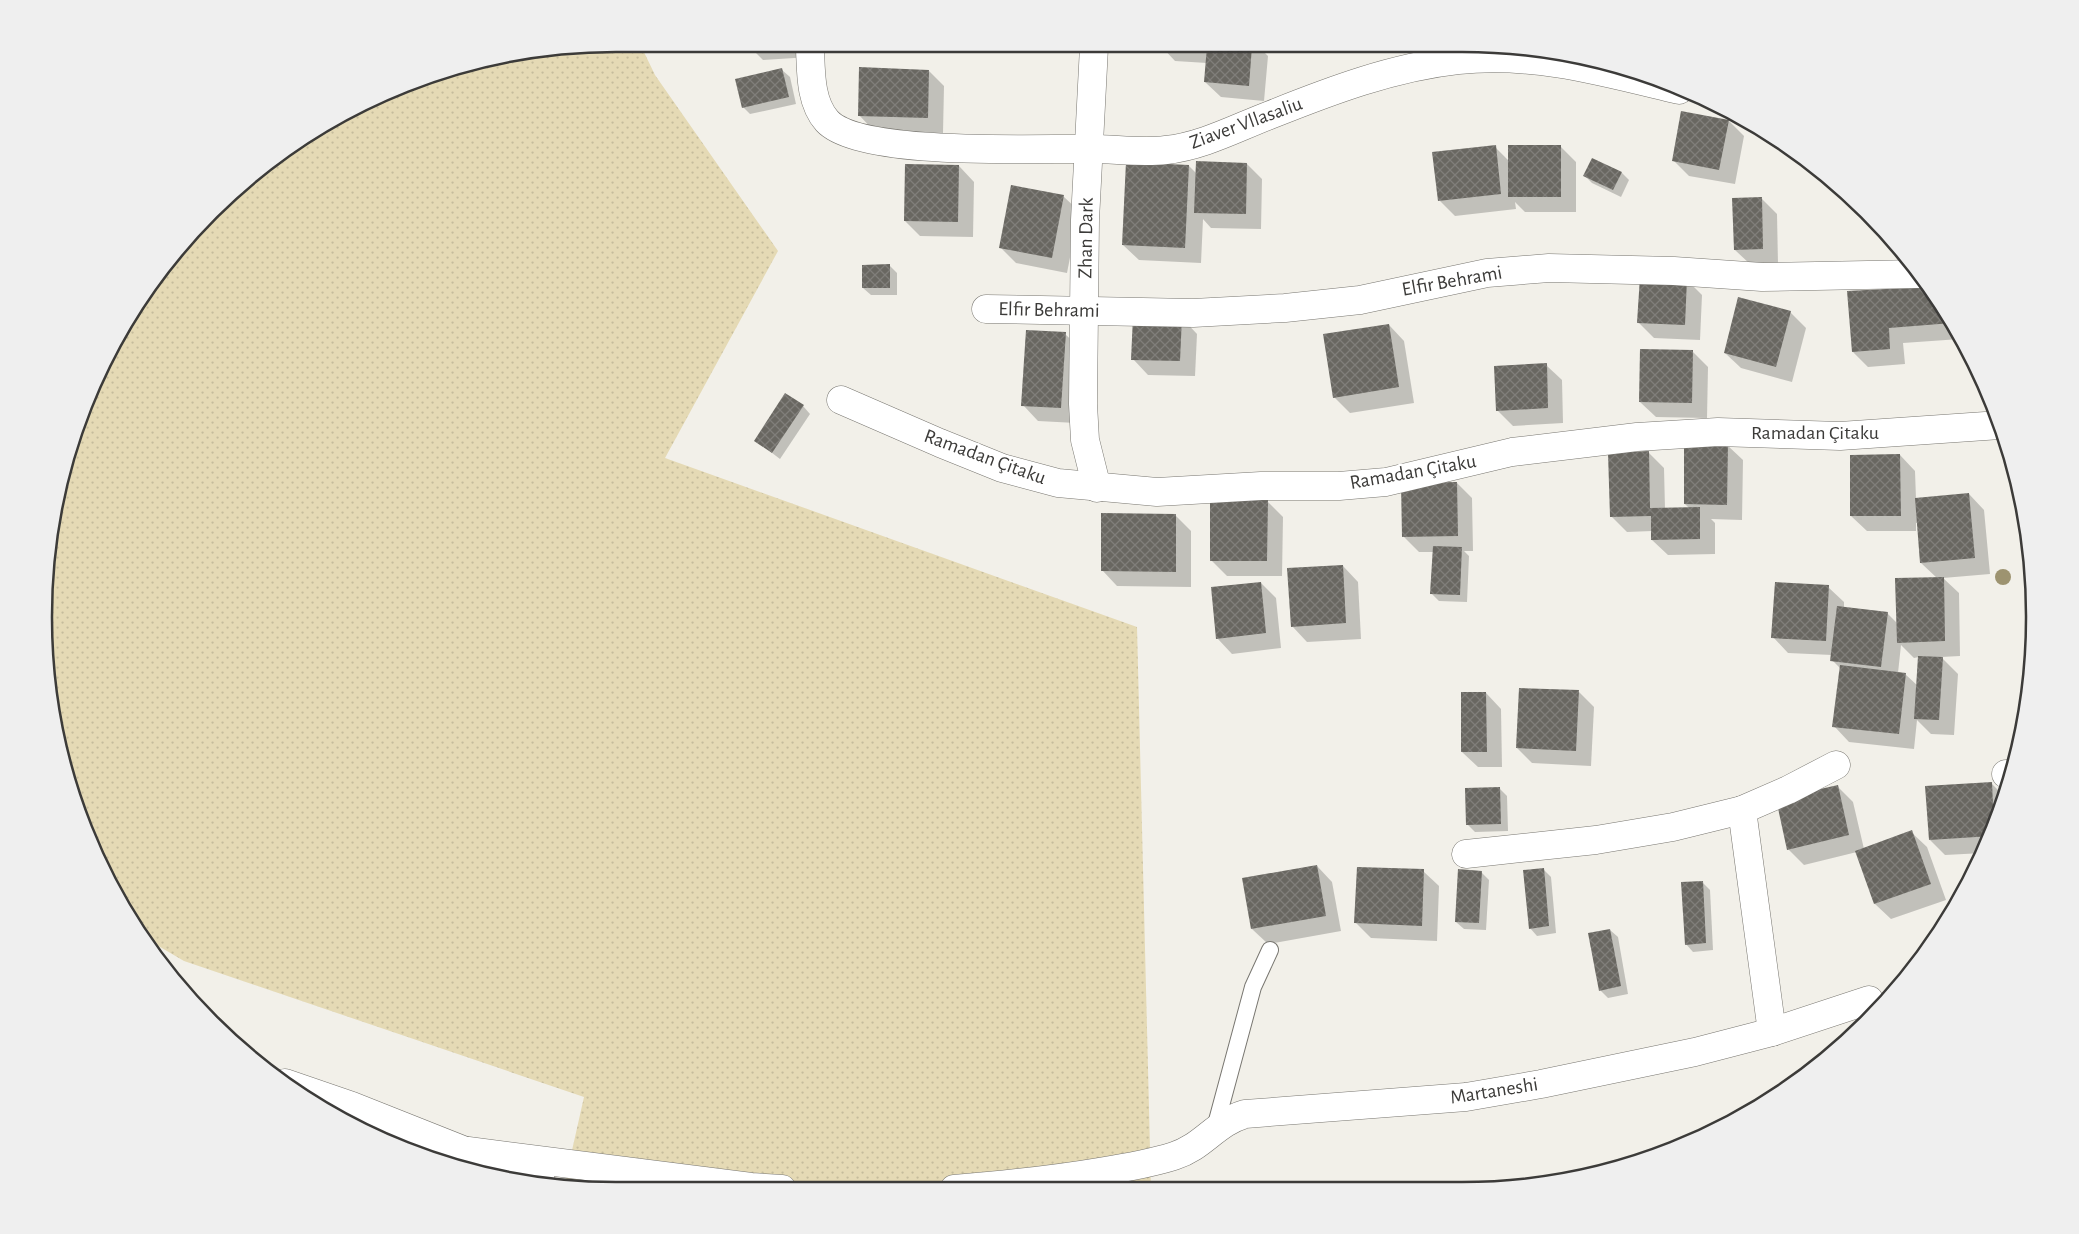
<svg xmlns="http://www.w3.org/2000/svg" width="2079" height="1234" viewBox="0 0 2079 1234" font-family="'Alegreya Sans',sans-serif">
<defs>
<pattern id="grass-dots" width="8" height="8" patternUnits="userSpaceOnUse" patternTransform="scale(1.25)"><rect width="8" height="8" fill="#e5dab5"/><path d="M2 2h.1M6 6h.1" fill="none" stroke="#c5bc9c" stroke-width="1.8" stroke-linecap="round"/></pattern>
<pattern id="building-cross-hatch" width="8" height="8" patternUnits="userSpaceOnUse" patternTransform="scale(1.25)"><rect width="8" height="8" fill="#696761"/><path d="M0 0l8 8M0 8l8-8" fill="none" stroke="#807e7a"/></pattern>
</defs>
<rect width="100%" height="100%" fill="#f2f0e9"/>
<polygon fill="url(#grass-dots)" points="642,48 655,75 778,251 665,458 1137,627 1151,1189 579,1189 564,1186 584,1097 184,961 143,937 120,903 74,802 55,729 44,617 49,542 74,433 141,298 211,212 268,162 363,103 433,74 542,49"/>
<g fill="#0003" fill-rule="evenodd">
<polygon points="1161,46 1258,46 1268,56 1264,101 1221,97 1205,82 1207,63 1175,61"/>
<polygon points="751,48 809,48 810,57 763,60"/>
<polygon points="782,70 790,77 796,104 750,114 743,107"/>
<polygon points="929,71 944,86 943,133 874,131 859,115"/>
<polygon points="1729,121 1744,136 1735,184 1689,176 1673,160"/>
<polygon points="1495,147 1509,161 1561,147 1576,162 1576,212 1525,212 1515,202 1516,209 1455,216 1439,200"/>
<polygon points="1247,164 1262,179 1261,229 1211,228 1203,219 1201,263 1139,260 1123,245 1189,166 1197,174"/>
<polygon points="959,166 974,182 973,237 920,236 905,221"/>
<polygon points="1622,173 1629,180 1621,197 1592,183 1585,176"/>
<polygon points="1063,196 1079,211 1067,273 1016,263 1001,248"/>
<polygon points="1761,198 1777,214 1778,264 1751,265 1735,250"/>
<polygon points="889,265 897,273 897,295 871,295 863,288"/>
<polygon points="1687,280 1702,295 1700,340 1654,338 1639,323"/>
<polygon points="1887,290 1939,299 1960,339 1903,343 1905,364 1868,367 1853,352"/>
<polygon points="1790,312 1806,328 1792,382 1741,368 1725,353"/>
<polygon points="1182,318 1197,334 1195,376 1148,375 1133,359"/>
<polygon points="1389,325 1404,341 1414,403 1350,413 1334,397"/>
<polygon points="1065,334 1081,349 1076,423 1038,421 1023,405"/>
<polygon points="1692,351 1708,367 1707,418 1656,417 1640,402"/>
<polygon points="1546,365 1562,380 1563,423 1513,426 1497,410"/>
<polygon points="803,406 810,414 780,459 755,440"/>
<polygon points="1727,445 1743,460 1742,520 1711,519 1715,523 1715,554 1668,555 1652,540 1652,531 1627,532 1611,516 1649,453 1664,468 1665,509 1689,508 1685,504"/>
<path d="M1900,455L1915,471L1916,499L1969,494L1984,510L1990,574L1943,578L1959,593L1960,656L1941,657L1958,674L1954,735L1931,734L1917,720L1914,749L1849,742L1834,726L1841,669L1832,660V655L1788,653L1773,637L1828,587L1844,602V608L1887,613L1897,623L1937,578L1921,563L1918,523H1916V531H1867L1851,516ZM1901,645L1914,658L1919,657L1918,686L1905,674L1898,673Z"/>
<polygon points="1457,483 1472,498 1473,551 1464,551 1469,556 1467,602 1439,601 1432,594 1434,552 1419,552 1403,536"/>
<polygon points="1267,501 1283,517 1282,576 1227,576 1211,560"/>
<polygon points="1176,516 1191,531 1191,587 1117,586 1102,570"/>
<polygon points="1343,566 1358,582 1361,639 1307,642 1292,626"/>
<polygon points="1261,583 1276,598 1281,648 1232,654 1217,638"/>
<polygon points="1579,692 1594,707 1591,766 1532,763 1517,748"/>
<polygon points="1486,693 1501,709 1502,767 1478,767 1462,752"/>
<polygon points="1991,783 2004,796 1992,837 1983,853 1945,855 1930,840"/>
<polygon points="1837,786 1853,802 1864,849 1911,832 1927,847 1946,900 1891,919 1875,904 1857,852 1804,865 1788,849"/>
<polygon points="1499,788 1507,796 1508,831 1475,832 1467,824"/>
<polygon points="1317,866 1332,882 1341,931 1268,944 1252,929"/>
<polygon points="1543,869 1551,877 1556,933 1537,936 1530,928"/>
<polygon points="1423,871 1439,886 1437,941 1371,938 1356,923"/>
<polygon points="1481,872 1489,880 1486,930 1464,929 1456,922"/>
<polygon points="1702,882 1710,890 1713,950 1693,952 1686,944"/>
<polygon points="1610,930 1618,937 1628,994 1608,998 1600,990"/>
<polygon points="155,956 164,965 164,968 162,966"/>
</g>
<g fill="url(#building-cross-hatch)">
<polygon points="1207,46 1252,46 1249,86 1204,82"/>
<polygon points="859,67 929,70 928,118 858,116"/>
<polygon points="782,68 789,97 742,108 735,79"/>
<polygon points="1681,111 1729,120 1719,170 1672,161"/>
<polygon points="1496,145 1501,194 1438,201 1432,152"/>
<rect x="1508" y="145" width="53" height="52"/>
<polygon points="1592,158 1622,172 1613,190 1583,176"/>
<polygon points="1196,161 1247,163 1246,214 1194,213"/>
<polygon points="1126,162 1189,165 1185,248 1122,245"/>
<polygon points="905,164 959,165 958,222 904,221"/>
<polygon points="1011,185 1064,195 1052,258 999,248"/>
<polygon points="1762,197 1763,249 1734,250 1732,198"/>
<polygon points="890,264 890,288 862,288 862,265"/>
<polygon points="1640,276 1687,279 1685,325 1637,323"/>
<polygon points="1923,279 1939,299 1952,323 1889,328 1890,349 1852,352 1847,291 1886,289 1885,282"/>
<polygon points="1738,297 1791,311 1776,367 1724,353"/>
<polygon points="1133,316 1182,317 1180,361 1131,360"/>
<polygon points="1389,324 1399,387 1333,398 1323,334"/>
<polygon points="1026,330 1066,332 1061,408 1021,406"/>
<polygon points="1640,349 1693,350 1692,403 1639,402"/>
<polygon points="1547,363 1548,408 1496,411 1494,366"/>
<polygon points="785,393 804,405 772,453 754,441"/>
<polygon points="1684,443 1728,443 1727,505 1684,504"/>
<polygon points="1649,451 1650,508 1700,507 1700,539 1651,540 1651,516 1610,517 1608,453"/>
<polygon points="1900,454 1901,516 1850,516 1850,455"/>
<polygon points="1457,482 1458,536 1402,537 1401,483"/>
<polygon points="1969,493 1975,558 1920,563 1915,498"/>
<polygon points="1210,500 1268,500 1267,561 1210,561"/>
<polygon points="1101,513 1176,514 1176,572 1101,571"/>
<polygon points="1433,546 1462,547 1460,595 1430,594"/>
<polygon points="1343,565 1346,623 1291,627 1287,568"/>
<polygon points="1944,577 1945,641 1897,643 1895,578"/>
<polygon points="1261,582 1266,633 1216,639 1211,587"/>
<polygon points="1775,582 1829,585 1826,641 1771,638"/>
<polygon points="1837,606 1888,612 1881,667 1830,661"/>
<polygon points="1918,656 1943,657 1939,720 1914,719"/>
<polygon points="1840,665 1906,673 1899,734 1832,727"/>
<polygon points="1519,688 1579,690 1576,751 1516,748"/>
<polygon points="1461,692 1486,692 1487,752 1461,752"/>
<polygon points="1992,782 1994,828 1992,836 1929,840 1925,786"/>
<polygon points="1838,785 1849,835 1787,850 1776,799"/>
<polygon points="1500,787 1501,824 1466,825 1465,788"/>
<polygon points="1912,830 1931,884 1874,904 1855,851"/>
<polygon points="1317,865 1326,916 1251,929 1242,878"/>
<polygon points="1357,867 1424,869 1422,926 1354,923"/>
<polygon points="1544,868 1549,926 1529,929 1523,870"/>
<polygon points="1458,869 1482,871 1479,923 1455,922"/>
<polygon points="1703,881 1706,943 1685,945 1681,882"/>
<polygon points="1610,929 1621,986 1599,991 1588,933"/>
</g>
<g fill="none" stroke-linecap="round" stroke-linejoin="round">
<defs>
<polyline id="lane" points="1215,1128 1253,987 1270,950"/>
<g id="street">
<polyline points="1094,47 1085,220 1083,404 1085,440 1097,488"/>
<path d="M810,48C811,72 810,102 827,121C860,157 1038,148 1090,149C1115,149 1142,153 1166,150C1203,146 1236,128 1270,115C1330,91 1393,67 1458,60C1536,52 1604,72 1679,90"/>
<polyline points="986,309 1193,313 1285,308 1360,300 1487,273 1549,268 1674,271 1762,277 1918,274"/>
<polyline points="841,400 940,443 1002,468 1058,483 1157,492 1261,486 1339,486 1386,482 1512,452 1637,437 1718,432 1840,436 2000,425"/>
<polyline points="2006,774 2011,774"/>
<polyline points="1742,810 1788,790 1836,765"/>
<polyline points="1466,854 1596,840 1673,827 1742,810 1772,1032"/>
<polyline points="285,1083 352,1106 541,1181"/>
<polyline points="468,1151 751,1187 782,1189"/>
<path d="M954,1189C1002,1185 1051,1180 1099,1172C1124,1168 1149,1164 1174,1156C1203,1147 1215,1123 1245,1114L1466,1097L1541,1084L1695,1052L1772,1032L1869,1000"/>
</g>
</defs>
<use href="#lane" stroke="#787670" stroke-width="18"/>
<use href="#street" stroke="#787670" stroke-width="29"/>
<use href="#lane" stroke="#fff" stroke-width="16"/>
<use href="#street" stroke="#fff" stroke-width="28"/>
</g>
<circle fill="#9d9370" cx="2003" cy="577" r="8"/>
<g text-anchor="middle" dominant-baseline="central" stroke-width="5" stroke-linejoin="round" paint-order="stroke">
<g font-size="20" fill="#3c3b39" stroke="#fff">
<text transform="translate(1246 123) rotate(-20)">Ziaver Vllasaliu</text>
<text transform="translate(1086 238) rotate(-89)">Zhan Dark</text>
<text transform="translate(1452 281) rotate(-10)">Elfir Behrami</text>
<text transform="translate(1049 310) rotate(1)">Elfir Behrami</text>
<text x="1815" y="433">Ramadan Çitaku</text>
<text transform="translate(985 457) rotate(20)">Ramadan Çitaku</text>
<text transform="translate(1413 472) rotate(-10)">Ramadan Çitaku</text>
<text transform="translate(1494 1091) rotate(-9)">Martaneshi</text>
</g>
</g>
<path d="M0 0H2079V1234H0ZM616 52H1462A564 564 0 0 1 2026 616V618A564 564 0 0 1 1462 1182H616A564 564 0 0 1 52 618V616A564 564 0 0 1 616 52Z" fill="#efefef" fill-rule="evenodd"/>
<path fill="none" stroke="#3c3b39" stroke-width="2.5" d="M616 52H1462A564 564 0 0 1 2026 616V618A564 564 0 0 1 1462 1182H616A564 564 0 0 1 52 618V616A564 564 0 0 1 616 52Z"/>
</svg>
